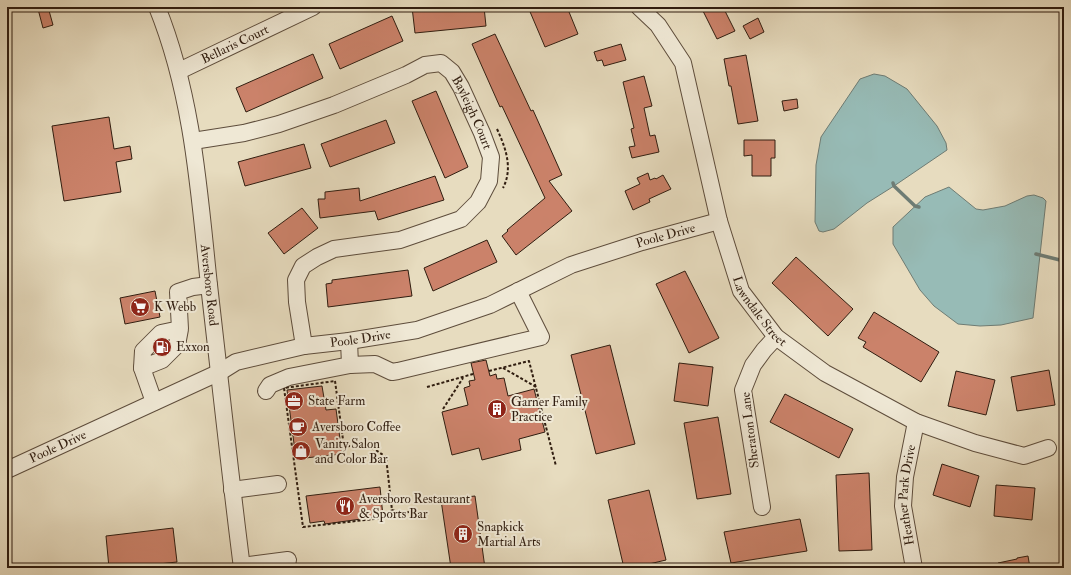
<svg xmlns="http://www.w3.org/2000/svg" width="1071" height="575" viewBox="0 0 1071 575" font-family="'IM FELL Double Pica',serif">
<rect width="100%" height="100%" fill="#e7dcbf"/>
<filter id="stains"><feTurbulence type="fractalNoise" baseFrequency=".005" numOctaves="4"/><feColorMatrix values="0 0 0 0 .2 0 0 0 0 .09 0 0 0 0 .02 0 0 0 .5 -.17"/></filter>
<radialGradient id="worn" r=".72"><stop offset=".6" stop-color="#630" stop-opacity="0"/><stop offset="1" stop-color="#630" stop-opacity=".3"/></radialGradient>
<g fill="#97bbb6" stroke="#6e7c74">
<polygon points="789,7 819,7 804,11"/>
<polygon points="874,74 885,76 907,89 937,126 946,143 947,150 894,186 867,203 834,229 823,232 819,231 815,222 816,165 821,137 860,79"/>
<polygon points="949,187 976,209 983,210 1005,206 1027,196 1034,195 1043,198 1046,201 1033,318 1001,325 980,326 958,324 934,306 920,290 893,244 893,227 925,197"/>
</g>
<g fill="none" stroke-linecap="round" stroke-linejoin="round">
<g stroke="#6e7c74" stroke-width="3.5">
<polyline points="893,183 894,186 915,206 919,207"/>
<polyline points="1036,254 1064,261"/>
</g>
</g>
<g fill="#cb826a" stroke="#301d10">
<polygon points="48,7 53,25 43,28 38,9"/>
<polygon points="412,7 484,7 486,26 415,33"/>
<polygon points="528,7 567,7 578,34 545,47"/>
<polygon points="701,7 723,7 735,31 717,39"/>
<polygon points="392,16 403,41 340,69 329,44"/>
<polygon points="758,18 764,32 750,39 743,26"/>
<polygon points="495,34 531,111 533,110 562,175 549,181 572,211 516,255 502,236 508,231 507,230 545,198 502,106 500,107 472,44"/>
<polygon points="621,44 626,60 604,66 602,60 597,61 594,52"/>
<polygon points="313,54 323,78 246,112 236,88"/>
<polygon points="746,55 758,121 738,124 731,86 729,86 724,59"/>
<polygon points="644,76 652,106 644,108 650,136 655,135 659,152 632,158 629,147 635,146 631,129 634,128 623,82"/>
<polygon points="436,91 468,167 445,178 412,101"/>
<polygon points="797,99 798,108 784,111 782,101"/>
<polygon points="109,117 114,149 130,146 132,159 116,162 121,192 64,201 52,126"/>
<polygon points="386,120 395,143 330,167 321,144"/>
<polygon points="744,140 775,140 775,158 771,158 771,176 752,176 752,155 744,156"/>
<polygon points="304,144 311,168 245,186 238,162"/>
<polygon points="648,173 650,180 655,178 656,179 663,175 671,189 649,199 650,202 633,210 625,191 640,184 637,178"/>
<polygon points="435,176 444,200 378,220 375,211 320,218 318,199 325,199 325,192 359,188 360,201"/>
<polygon points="302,208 318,228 284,254 268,233"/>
<polygon points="487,240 497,262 433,291 424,268"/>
<polygon points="796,257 853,309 828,336 772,283"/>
<polygon points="408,270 412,296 328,307 326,284 332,283 332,280"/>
<polygon points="685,271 719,338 689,353 656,284"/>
<polygon points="155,291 160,317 125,324 120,298"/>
<polygon points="874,312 939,352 921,382 863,347 866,342 858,338"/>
<polygon points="610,345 635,444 596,454 571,355"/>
<polygon points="486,360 490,376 496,374 497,379 504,378 508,396 534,389 545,432 519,439 521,450 482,460 479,448 452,455 442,412 468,405 464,388 470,386 469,381 475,380 471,363"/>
<polygon points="679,363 713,367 708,406 674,401"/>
<polygon points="1049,370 1055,405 1017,411 1011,377"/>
<polygon points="956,371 995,380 986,415 948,406"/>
<polygon points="322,386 326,410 336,409 342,454 296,459 287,390"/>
<polygon points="785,394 853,429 839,458 770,422"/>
<polygon points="718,417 731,494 697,499 684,423"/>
<polygon points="942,464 979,476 970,507 933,495"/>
<polygon points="869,473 872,550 839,551 836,475"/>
<polygon points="996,485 1035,488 1032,520 994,516"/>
<polygon points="380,487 383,516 325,524 324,521 310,523 306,496"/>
<polygon points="649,490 666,560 632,568 624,568 608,500"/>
<polygon points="475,496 485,568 451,568 441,500"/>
<polygon points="800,519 807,551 731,563 724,532"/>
<polygon points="173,528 177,562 122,568 109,568 106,536"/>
<polygon points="1028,556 1030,568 999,568 998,563 1017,559 1017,558"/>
</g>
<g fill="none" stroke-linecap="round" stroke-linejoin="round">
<defs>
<g id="minor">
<path id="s1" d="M157,7C193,96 199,191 209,285C220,380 230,474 242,568"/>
<path id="s2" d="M639,7L658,25L683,63L719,221L741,291L776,337L825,373L916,422L975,443L1024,456L1048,448"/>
<path id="s3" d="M179,71L313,7"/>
<path id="s4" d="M193,141L244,133L279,124L334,105L406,75L425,65L441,63L452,72L461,87L482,133L491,157L489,181L478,202L461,219L400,240L334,249L317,257L303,266L296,280L297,302L304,346"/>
<polyline points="180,329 177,345 162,360 142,368 143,351 161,333 180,329 178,292 193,287 209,285"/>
<polyline points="350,365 375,364 392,372 398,371 541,337 518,291"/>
<polyline points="142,368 154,402"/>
<polyline points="266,391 270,385 289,377 350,365 349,341"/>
<path id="s5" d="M7,470L220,372L236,362L304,346L349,341L417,330L490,305L571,265L642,242L719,221"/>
<polyline points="232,490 278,484"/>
<polyline points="762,507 743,390 753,365 764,350 776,337"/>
<polyline points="242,566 288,560"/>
<path id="s6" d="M914,568L903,506L905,477L916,422"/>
</g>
</defs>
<use href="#minor" stroke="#5e4d3c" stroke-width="18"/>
<g stroke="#301d10" stroke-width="2" stroke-dasharray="3 2" stroke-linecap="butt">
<path d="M497,129C506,148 513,169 503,188"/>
<polyline points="503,368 536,387"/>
<polyline points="489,371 529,361 556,466"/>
<path d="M335,381L344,447C366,443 367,444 386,457L392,510L383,518L303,527L284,388Z"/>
<polyline points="427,387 473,374"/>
<polyline points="443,409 463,378"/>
<polyline points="392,510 402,513 409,512"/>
</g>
<use href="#minor" stroke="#efe8d5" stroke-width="16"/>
</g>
<defs>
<symbol id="supermarket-disc" viewBox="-11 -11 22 22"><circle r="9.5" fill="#8f2418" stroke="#efe8d5"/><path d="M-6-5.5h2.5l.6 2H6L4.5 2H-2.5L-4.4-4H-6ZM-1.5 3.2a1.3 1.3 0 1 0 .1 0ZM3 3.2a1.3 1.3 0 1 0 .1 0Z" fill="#fff"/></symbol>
<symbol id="fuel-disc" viewBox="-11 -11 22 22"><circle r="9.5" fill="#8f2418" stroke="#efe8d5"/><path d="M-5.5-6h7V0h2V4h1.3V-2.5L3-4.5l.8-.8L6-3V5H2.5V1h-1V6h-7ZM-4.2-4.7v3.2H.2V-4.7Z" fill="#fff"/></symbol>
<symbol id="office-disc" viewBox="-11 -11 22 22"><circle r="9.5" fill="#8f2418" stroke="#efe8d5"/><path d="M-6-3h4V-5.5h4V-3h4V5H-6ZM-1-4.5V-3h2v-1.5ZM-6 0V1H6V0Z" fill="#fff"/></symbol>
<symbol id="building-disc" viewBox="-11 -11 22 22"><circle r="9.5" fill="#8f2418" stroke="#efe8d5"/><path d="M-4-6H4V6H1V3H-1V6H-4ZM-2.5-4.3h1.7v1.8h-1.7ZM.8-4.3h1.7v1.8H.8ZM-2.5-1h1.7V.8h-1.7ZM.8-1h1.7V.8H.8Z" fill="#fff"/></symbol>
<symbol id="cafe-disc" viewBox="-11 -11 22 22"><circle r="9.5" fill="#8f2418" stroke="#efe8d5"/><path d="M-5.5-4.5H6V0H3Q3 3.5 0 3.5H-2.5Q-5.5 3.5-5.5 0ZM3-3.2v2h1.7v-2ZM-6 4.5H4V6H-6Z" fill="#fff"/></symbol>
<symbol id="shop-disc" viewBox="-11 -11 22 22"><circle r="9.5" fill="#8f2418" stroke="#efe8d5"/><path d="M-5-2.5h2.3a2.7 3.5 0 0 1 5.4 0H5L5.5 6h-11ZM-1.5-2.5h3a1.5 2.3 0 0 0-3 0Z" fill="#fff"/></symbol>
<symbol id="restaurant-disc" viewBox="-11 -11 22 22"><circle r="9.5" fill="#8f2418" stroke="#efe8d5"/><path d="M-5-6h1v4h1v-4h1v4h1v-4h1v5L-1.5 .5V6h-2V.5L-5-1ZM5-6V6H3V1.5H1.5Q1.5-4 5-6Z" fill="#fff"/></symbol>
</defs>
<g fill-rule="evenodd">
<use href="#supermarket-disc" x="129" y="296" width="22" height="22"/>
<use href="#fuel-disc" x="151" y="336" width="22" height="22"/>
<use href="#office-disc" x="283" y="390" width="22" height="22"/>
<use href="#building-disc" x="486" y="398" width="22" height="22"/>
<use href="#cafe-disc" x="287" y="416" width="22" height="22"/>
<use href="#shop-disc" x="290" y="440" width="22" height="22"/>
<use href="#restaurant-disc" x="334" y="495" width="22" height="22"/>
<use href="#building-disc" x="452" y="523" width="22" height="22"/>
</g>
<g text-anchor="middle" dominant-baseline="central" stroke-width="4" stroke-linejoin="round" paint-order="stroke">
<g font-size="13" fill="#301d10" stroke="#efe8d5">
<text stroke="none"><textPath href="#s3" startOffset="62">Bellaris Court</textPath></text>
<text stroke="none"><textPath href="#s4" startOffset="321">Bayleigh Court</textPath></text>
<text stroke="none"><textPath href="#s5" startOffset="704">Poole Drive</textPath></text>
<text stroke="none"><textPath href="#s1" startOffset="284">Aversboro Road</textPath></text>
<text stroke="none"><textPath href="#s2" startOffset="334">Lawndale Street</textPath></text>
<text stroke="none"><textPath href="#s5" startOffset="380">Poole Drive</textPath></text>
<text transform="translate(750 430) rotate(-97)">Sheraton Lane</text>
<text stroke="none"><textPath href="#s5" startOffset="56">Poole Drive</textPath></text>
<text stroke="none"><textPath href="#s6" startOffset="74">Heather Park Drive</textPath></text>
</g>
<g font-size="13" fill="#301d10" stroke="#efe8d5" text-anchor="start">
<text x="154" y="307">K Webb</text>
<text x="176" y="347">Exxon</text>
<text x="308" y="401">State Farm</text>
<text x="511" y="402">Garner Family<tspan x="511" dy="15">Practice</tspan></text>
<text x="312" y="427">Aversboro Coffee</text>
<text x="315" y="444">Vanity Salon<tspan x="315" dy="15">and Color Bar</tspan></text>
<text x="359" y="499">Aversboro Restaurant<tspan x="359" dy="15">&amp; Sports Bar</tspan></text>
<text x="477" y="527">Snapkick<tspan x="477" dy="15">Martial Arts</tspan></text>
</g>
</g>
<rect width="1071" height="575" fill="none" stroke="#e7dcbf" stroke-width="24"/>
<rect x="8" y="8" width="1055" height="559" fill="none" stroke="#301d10" stroke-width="2"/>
<rect x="12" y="12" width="1047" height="551" fill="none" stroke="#301d10"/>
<rect width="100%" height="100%" filter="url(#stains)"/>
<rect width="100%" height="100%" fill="url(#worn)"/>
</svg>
